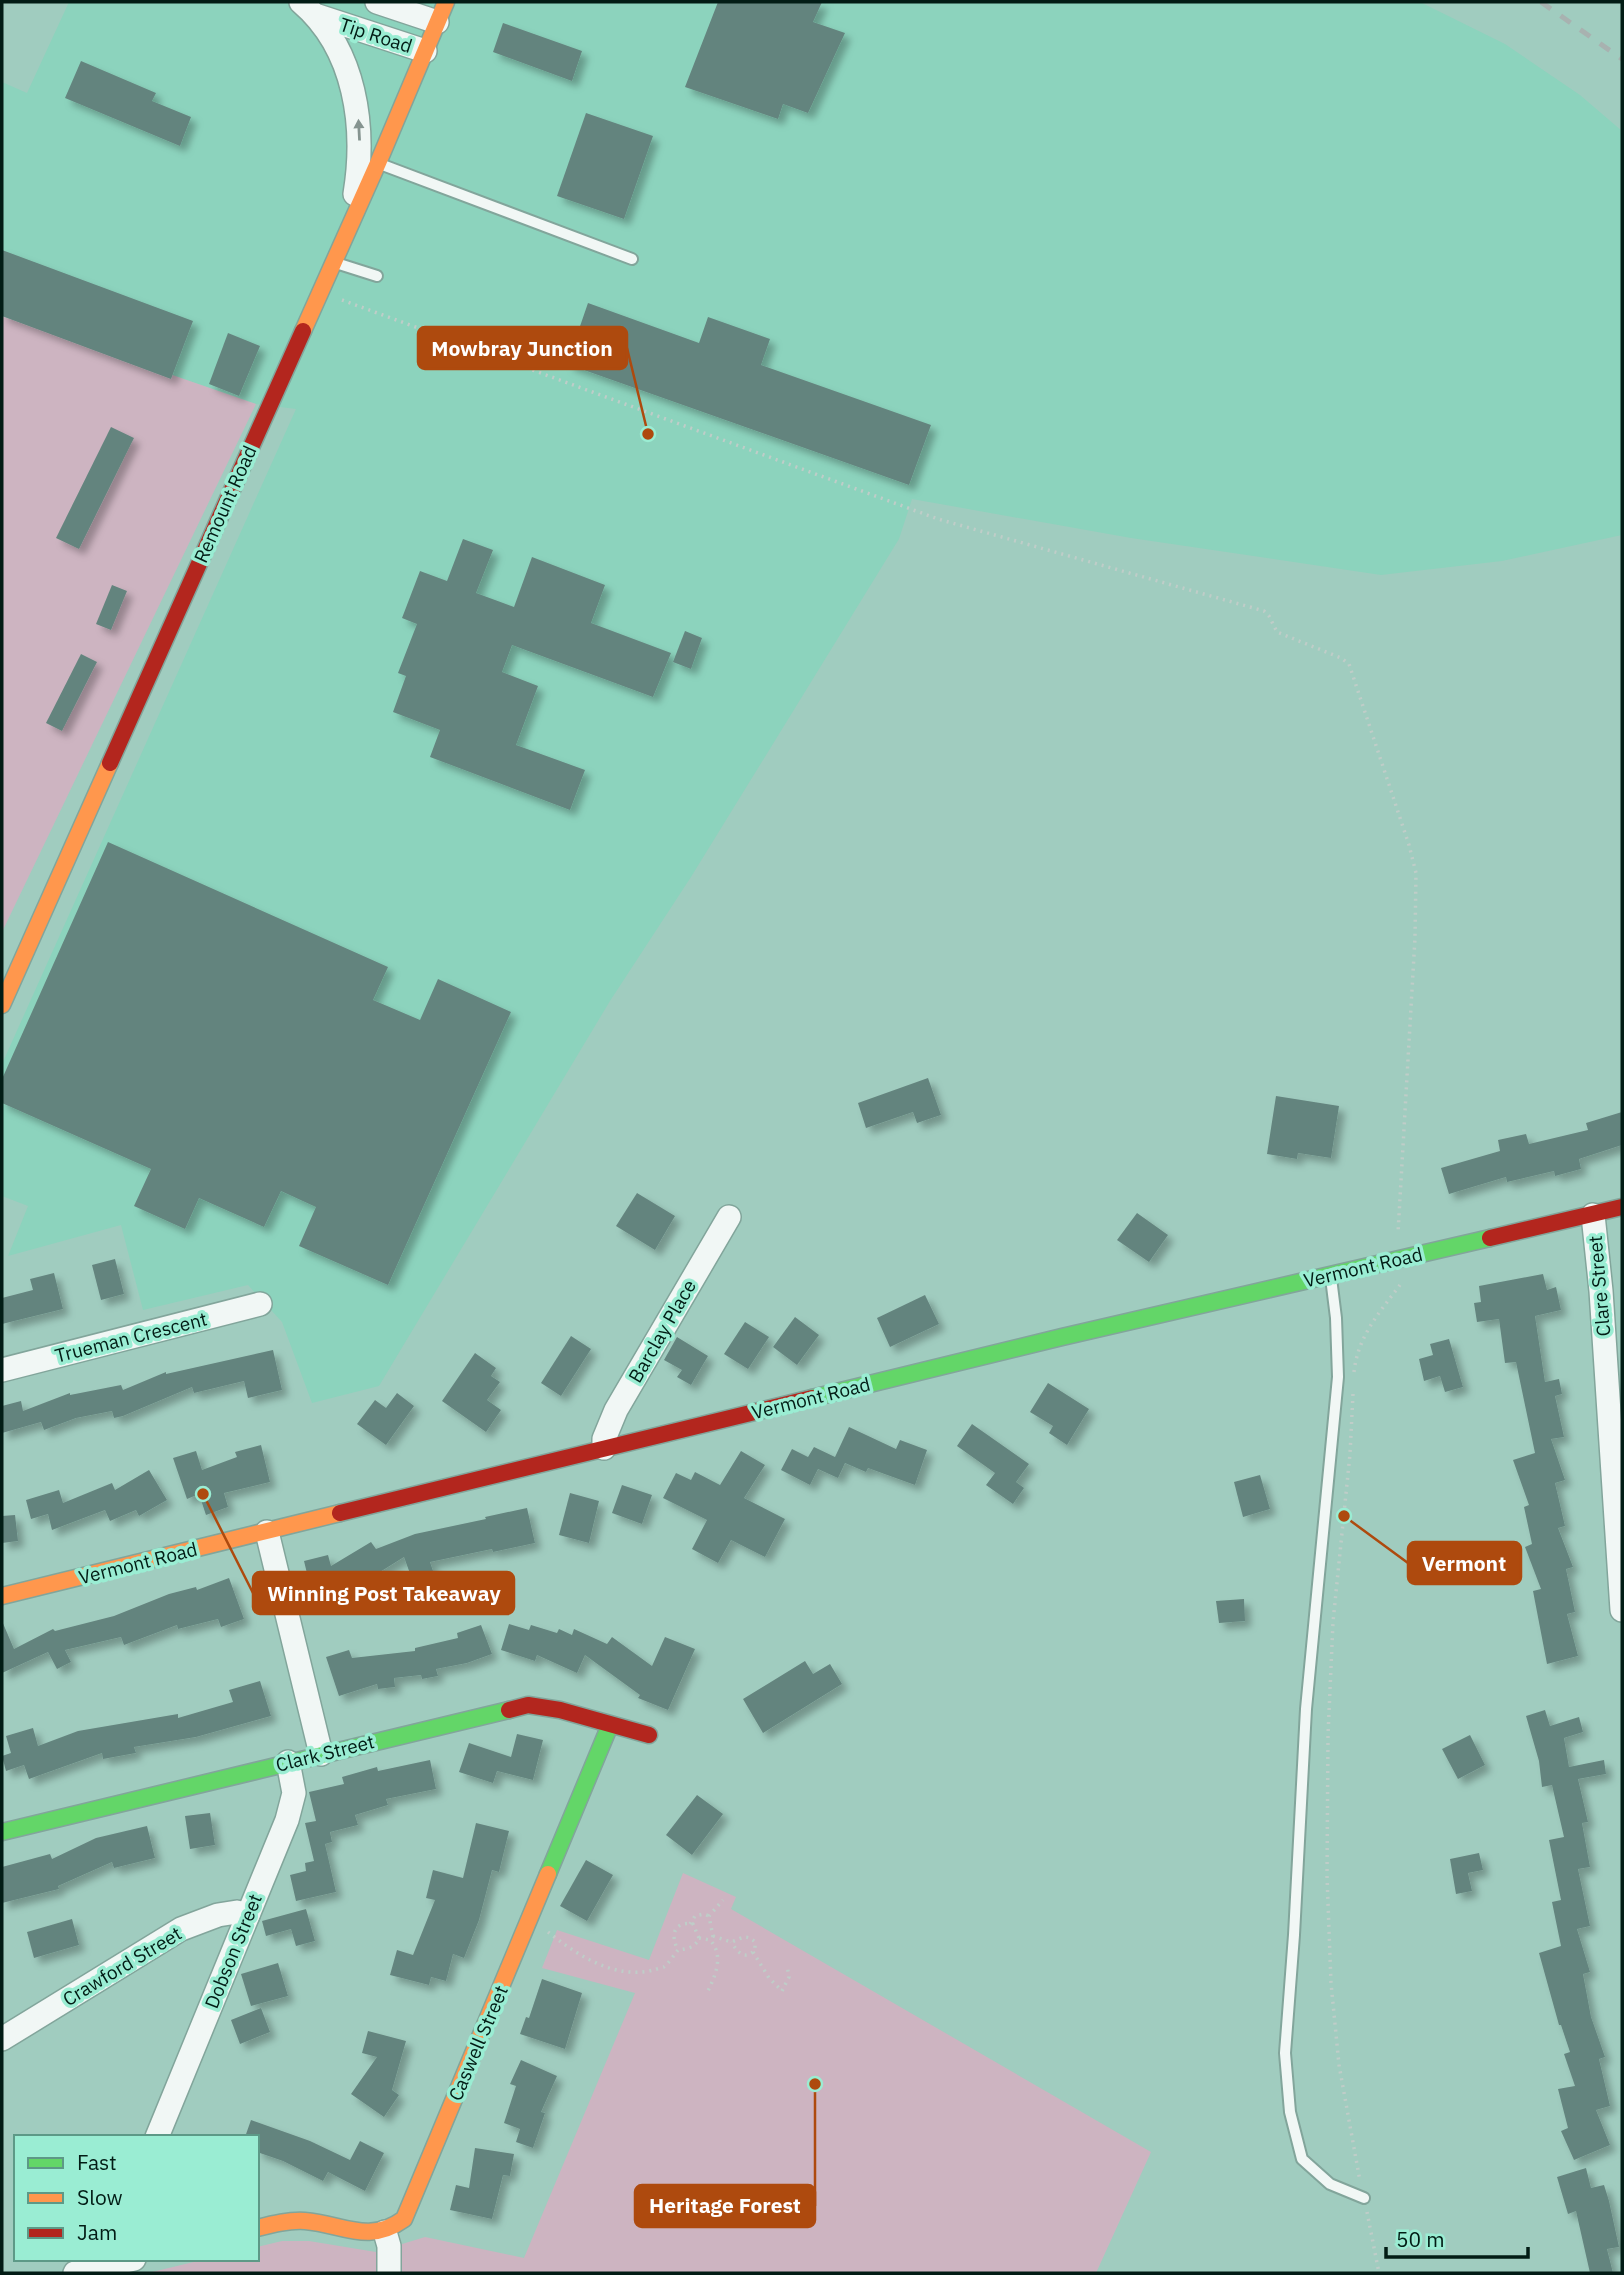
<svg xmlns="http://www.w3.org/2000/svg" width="1624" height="2275" viewBox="0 0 1624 2275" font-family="'IBM Plex Sans',sans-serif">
<defs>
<filter id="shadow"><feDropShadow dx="6" dy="6" stdDeviation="3.5" flood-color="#0004"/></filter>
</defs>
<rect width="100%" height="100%" fill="#a0ccbf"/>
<polygon fill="#8cd3bd" points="69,2 1420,2 1505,44 1580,95 1622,131 1622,535 1502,561 1381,575 1131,538 912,499 899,539 691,877 610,1001 379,1386 312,1403 282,1322 248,1285 143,1310 121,1225 8,1256 28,1206 2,1196 2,1064 296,409 256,404 2,316 2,82 27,93"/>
<g fill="#cdb4c1">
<polygon points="2,316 256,404 2,932"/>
<polygon points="683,1873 736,1897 731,1909 1151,2152 1096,2273 148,2273 206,2259 257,2259 257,2247 282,2241 309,2241 376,2252 425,2237 524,2258 635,1993 542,1968 557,1930 649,1960"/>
</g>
<g fill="#64847e" filter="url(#shadow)">
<polygon points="718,2 822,2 813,22 845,33 808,113 783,104 778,119 685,87"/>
<polygon points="503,23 582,51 572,81 493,52"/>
<polygon points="81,61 156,93 152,101 191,117 180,146 65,98"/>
<polygon points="586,113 653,136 624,219 557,196"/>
<polygon points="2,250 193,321 171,379 2,316"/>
<polygon points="588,303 699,343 708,317 770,339 761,365 931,425 909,485 567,364"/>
<polygon points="228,333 260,346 239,396 209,384"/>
<polygon points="111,427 134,438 79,549 56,538"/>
<polygon points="463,539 493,550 476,593 514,607 532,557 605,585 591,623 671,653 653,697 512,645 502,672 538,686 516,745 585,770 570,810 430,757 440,730 393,712 406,676 398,673 417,624 402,618 420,571 447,581"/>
<polygon points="112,585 127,591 111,630 96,624"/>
<polygon points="685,631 702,638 691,669 673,662"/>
<polygon points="81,654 97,662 62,731 46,723"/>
<polygon points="108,842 388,967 373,1000 420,1020 438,979 511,1012 388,1285 299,1246 316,1207 281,1191 264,1227 199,1198 185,1229 134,1206 151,1169 2,1103 2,1079"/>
<polygon points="928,1078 941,1115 917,1123 913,1112 866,1128 858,1103"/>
<polygon points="1276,1096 1339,1106 1331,1158 1298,1153 1297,1159 1267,1154"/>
<polygon points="1622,1112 1622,1145 1579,1159 1581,1169 1555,1176 1554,1171 1507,1182 1506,1177 1449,1194 1441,1168 1500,1151 1498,1140 1526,1134 1529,1144 1588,1130 1586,1123"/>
<polygon points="637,1193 675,1216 655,1250 616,1226"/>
<polygon points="1137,1213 1168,1235 1149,1262 1117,1240"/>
<polygon points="115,1259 124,1294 101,1300 92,1265"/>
<polygon points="54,1273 63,1309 2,1324 2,1298 33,1290 30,1279"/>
<polygon points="1543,1274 1547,1290 1556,1287 1561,1310 1535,1316 1545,1382 1559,1379 1562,1394 1555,1396 1564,1437 1551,1439 1565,1480 1555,1483 1565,1526 1558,1528 1573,1567 1566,1569 1575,1612 1567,1614 1578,1656 1547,1664 1533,1591 1541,1589 1525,1547 1532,1544 1524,1507 1529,1505 1513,1460 1535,1453 1516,1362 1505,1363 1499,1319 1477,1322 1474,1303 1481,1302 1479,1286"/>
<polygon points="925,1295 939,1324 890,1347 877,1318"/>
<polygon points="795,1317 819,1335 797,1365 773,1347"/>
<polygon points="745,1322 769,1337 748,1369 724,1354"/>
<polygon points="571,1336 591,1349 561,1396 541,1383"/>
<polygon points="677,1337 708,1356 691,1385 677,1377 682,1370 664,1360"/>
<polygon points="1449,1339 1463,1387 1445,1392 1440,1376 1424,1381 1419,1359 1433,1355 1430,1344"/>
<polygon points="273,1350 282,1390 248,1398 244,1381 194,1393 192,1387 123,1416 114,1418 112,1411 76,1418 44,1430 41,1422 2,1433 2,1406 21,1401 23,1411 70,1393 70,1395 121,1385 123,1390 166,1372 166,1374"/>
<polygon points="475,1353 496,1368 491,1376 500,1382 487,1400 501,1410 486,1432 442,1401"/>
<polygon points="1048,1383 1089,1409 1067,1445 1049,1433 1053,1426 1030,1412"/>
<polygon points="397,1393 414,1406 386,1445 357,1424 375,1400 386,1408"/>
<polygon points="972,1424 1029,1464 1016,1482 1024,1488 1013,1504 986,1485 995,1473 957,1446"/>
<polygon points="849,1427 896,1449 900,1440 927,1450 915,1485 868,1468 866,1472 845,1463 838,1478 818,1469 810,1485 781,1470 792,1449 808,1457 814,1447 835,1457"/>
<polygon points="261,1445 270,1482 224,1493 228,1507 206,1515 199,1494 187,1499 173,1458 196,1451 202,1470 237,1457 235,1452"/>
<polygon points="741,1451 765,1465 744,1498 785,1519 765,1557 731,1540 718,1563 692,1549 707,1520 663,1498 676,1473 691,1480 695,1472 720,1485"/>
<polygon points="149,1470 167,1500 139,1516 136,1510 110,1521 105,1510 52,1530 48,1514 31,1519 26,1500 59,1490 63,1503 112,1483 115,1490"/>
<polygon points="1260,1475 1270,1509 1243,1517 1234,1482"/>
<polygon points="622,1485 652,1495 642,1524 612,1513"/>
<polygon points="570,1493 599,1501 589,1543 559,1535"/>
<polygon points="527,1508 535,1543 493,1552 492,1549 430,1562 433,1571 412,1579 404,1557 351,1590 347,1584 312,1594 304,1561 328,1555 331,1566 371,1542 376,1549 415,1534 486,1519 485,1517"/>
<polygon points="15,1515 18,1541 2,1543 2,1516"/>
<polygon points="229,1578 244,1619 221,1627 218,1619 178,1629 177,1625 124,1645 121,1637 65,1650 71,1662 57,1669 48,1652 2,1673 2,1621 14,1649 53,1629 55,1631 114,1616 169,1594 196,1587 197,1590"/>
<polygon points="1244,1599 1245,1621 1219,1623 1216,1601"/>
<polygon points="509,1624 529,1630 531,1625 557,1633 559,1629 572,1635 574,1629 607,1644 612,1637 652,1666 665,1637 695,1649 668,1710 638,1698 640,1695 585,1655 577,1673 537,1655 535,1661 501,1650"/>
<polygon points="481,1625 492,1654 467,1663 436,1669 438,1676 422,1679 421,1675 394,1678 395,1687 378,1689 377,1684 339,1696 326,1657 349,1650 352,1658 415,1651 415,1648 458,1638 457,1633"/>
<polygon points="805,1661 813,1674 830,1664 842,1684 763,1733 743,1699"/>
<polygon points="260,1681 271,1716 196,1737 134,1747 136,1753 103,1759 102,1753 29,1779 24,1765 6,1771 2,1756 11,1753 6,1736 33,1728 38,1746 78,1731 178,1714 178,1718 233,1702 229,1690"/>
<polygon points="1545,1710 1550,1726 1579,1717 1583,1732 1564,1738 1569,1767 1604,1760 1606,1774 1578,1779 1588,1822 1582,1823 1590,1867 1578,1869 1590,1926 1577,1929 1590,1972 1583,1974 1591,2017 1605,2057 1599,2059 1610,2106 1596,2110 1610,2145 1574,2160 1561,2131 1568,2128 1558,2089 1575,2086 1564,2054 1570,2052 1561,2025 1559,2025 1539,1953 1561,1946 1552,1902 1561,1900 1549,1840 1564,1837 1552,1785 1542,1787 1539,1761 1526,1716"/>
<polygon points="517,1734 543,1740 533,1780 497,1771 493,1783 459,1772 469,1743 511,1757"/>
<polygon points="1470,1735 1485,1765 1458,1779 1442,1749"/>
<polygon points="430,1760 436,1789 386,1799 388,1805 355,1815 358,1825 330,1832 332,1842 325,1844 336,1892 296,1901 290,1875 306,1871 305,1863 314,1861 305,1823 316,1821 309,1792 344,1784 342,1777 377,1767 378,1771"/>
<polygon points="697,1795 723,1814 692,1855 666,1835"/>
<polygon points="210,1813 215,1845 190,1849 185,1816"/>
<polygon points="476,1823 509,1831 499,1872 492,1870 479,1920 464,1958 453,1954 446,1981 431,1977 429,1985 390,1975 397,1950 413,1955 435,1900 426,1898 433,1870 463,1878"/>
<polygon points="147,1826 155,1858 114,1868 112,1862 58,1886 59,1889 2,1903 2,1867 50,1854 52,1859 96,1838"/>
<polygon points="1479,1853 1483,1870 1468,1873 1472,1891 1456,1894 1450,1859"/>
<polygon points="586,1860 613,1875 587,1921 560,1906"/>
<polygon points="306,1909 315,1941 296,1946 291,1929 266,1936 262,1921"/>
<polygon points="72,1919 79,1945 34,1958 27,1932"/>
<polygon points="278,1963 288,1996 251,2006 241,1974"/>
<polygon points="542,1979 582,1993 565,2049 520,2034 526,2017 529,2018"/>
<polygon points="261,2008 270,2032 240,2044 231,2020"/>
<polygon points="368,2031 406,2041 392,2090 399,2095 384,2117 351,2094 377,2057 362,2053"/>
<polygon points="521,2060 557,2076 541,2112 545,2113 533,2148 516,2142 520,2129 504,2123 516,2086 510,2084"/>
<polygon points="251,2120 310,2141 350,2160 360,2141 384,2153 365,2191 328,2172 323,2181 283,2161 257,2152 257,2137 245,2137"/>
<polygon points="475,2148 514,2154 510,2176 503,2175 492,2219 450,2210 456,2185 469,2188"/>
<polygon points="1586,2168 1591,2188 1604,2185 1609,2201 1619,2247 1607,2249 1613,2273 1590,2273 1576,2211 1568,2214 1557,2177"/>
</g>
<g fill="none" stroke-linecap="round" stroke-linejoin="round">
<defs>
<g id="lane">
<polyline points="380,164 632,259"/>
<polyline points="336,263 377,276"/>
<polyline points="1331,1278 1336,1318 1338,1377 1306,1709 1294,1935 1285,2053 1290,2112 1302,2159 1330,2184 1364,2198"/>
</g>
<g id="street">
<path d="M301,2C356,49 366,127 355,194"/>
<polyline points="377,2 437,22"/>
<polyline points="318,16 425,51"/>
<polyline points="1593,1215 1601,1291 1622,1610"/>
<polyline points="2,1370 260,1304"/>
<polyline points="604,1448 604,1439 616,1410 729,1217"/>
<polyline points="267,1532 321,1754"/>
<polyline points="2,2039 181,1929 218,1915 237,1912 248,1915"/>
<polyline points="157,2137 287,1820 294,1793 288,1762"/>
<polyline points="385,2232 389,2246 389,2273"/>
<polyline points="75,2273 134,2259"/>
</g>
<g id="fast">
<polyline points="812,1398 1062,1337 1490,1238"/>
<polyline points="2,1832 509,1710"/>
<polyline points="548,1874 610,1725"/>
</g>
<g id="slow">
<polyline points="303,331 378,163 446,2"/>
<polyline points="2,1005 110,763"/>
<polyline points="2,1596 340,1513"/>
<path d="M257,2228C273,2224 289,2220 305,2221C343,2224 368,2245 404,2219L548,1874"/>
</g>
<g id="jam">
<polyline points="110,763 303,331"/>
<polyline points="1490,1238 1622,1207"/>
<polyline points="340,1513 812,1398"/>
<polyline points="509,1710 528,1705 560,1710 649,1735"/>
</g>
</defs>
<use href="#lane" stroke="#82a59b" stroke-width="14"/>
<use href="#street" stroke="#82a59b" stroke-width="26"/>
<use href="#fast" stroke="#82a59b" stroke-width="19"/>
<use href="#slow" stroke="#82a59b" stroke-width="19"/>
<use href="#jam" stroke="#82a59b" stroke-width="19"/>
<g stroke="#bfcdc8" stroke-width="3.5" stroke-dasharray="2 5" stroke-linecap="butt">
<polyline points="342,300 938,519 1264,611 1269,616 1277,632 1341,658 1349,664 1409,845 1416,873 1415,938 1398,1233"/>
<path d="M1354,1372C1358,1336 1379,1313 1400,1285"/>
<polyline points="1353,1394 1350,1454 1333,1622 1328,1735 1327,1876 1331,1983 1339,2065 1360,2181"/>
<polyline points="690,1924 695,1916 704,1914 709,1916"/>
<path d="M548,1932C577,1955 615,1980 653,1970C654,1970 663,1967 664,1967C669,1963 674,1955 678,1950C687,1949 696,1947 699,1938L693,1924C674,1921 670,1935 678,1950"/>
<path d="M713,1936L731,1942C741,1939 746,1933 755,1942V1950C744,1961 738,1952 731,1942"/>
<polyline points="713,1937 709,1916 723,1900"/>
<path d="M699,1938L710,1940C724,1955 716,1974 708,1991"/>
<polyline points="753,1952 769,1978 782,1991 789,1977 787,1965"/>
<polyline points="1367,2212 1379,2273"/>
</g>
<use href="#lane" stroke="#f1f7f5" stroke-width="10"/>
<use href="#street" stroke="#f1f7f5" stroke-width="23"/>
<use href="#fast" stroke="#63d668" stroke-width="16"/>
<use href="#slow" stroke="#ff974d" stroke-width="16"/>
<use href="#jam" stroke="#b3261e" stroke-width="16"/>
<polyline stroke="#a8b2b0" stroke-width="5" stroke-dasharray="12 12" stroke-linecap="butt" points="1541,2 1622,59"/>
</g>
<defs><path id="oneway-solid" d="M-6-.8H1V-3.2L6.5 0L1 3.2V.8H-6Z" transform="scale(1.75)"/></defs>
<use fill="#859490" href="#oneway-solid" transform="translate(359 130) rotate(-93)"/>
<g text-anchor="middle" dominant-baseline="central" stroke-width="7" stroke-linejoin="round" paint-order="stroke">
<g font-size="19" fill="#021c15" stroke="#9aedd3">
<text transform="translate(376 35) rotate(18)">Tip Road</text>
<text transform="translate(225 504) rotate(-66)">Remount Road</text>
<text transform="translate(1363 1267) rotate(-13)">Vermont Road</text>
<text transform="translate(1599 1286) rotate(-95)">Clare Street</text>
<text transform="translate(662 1331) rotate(-60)">Barclay Place</text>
<text transform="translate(131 1337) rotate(-14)">Trueman Crescent</text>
<text transform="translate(811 1398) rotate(-14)">Vermont Road</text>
<text transform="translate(138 1563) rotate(-14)">Vermont Road</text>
<text transform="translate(325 1753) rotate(-14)">Clark Street</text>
<text transform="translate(233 1951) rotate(-68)">Dobson Street</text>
<text transform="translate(122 1966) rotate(-31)">Crawford Street</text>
<text transform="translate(478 2043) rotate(-67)">Caswell Street</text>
</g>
</g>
<path fill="none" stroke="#ae4a0e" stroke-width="2.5" d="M648 434L627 348M1344 1516L1408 1563M203 1494L253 1593M815 2084L815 2206"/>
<g fill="#ae4a0e" stroke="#9aedd3" stroke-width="2.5">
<circle cx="648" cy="434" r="7"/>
<circle cx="1344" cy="1516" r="7"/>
<circle cx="203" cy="1494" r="7"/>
<circle cx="815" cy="2084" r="7"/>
</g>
<g fill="#ae4a0e" stroke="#ae4a0e" stroke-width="2.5">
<rect x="418" y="327" width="209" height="42" rx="7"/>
<rect x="1408" y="1542" width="113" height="42" rx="7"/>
<rect x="253" y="1572" width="261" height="42" rx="7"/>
<rect x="635" y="2185" width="180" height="42" rx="7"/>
</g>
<g font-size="21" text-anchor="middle" font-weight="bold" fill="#fff">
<text x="522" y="356">Mowbray Junction</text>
<text x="1464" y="1571">Vermont</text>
<text x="384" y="1601">Winning Post Takeaway</text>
<text x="725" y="2213">Heritage Forest</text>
</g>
<rect width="1624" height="2275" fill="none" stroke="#021c15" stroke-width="7"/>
<rect x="14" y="2135" width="245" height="126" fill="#9aedd3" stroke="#5d9987" stroke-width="2"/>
<rect x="28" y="2158" width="35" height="10" fill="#63d668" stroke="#5d9987" stroke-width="2"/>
<text x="77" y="2170" font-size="21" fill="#021c15">Fast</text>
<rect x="28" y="2193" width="35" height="10" fill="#ff974d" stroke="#5d9987" stroke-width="2"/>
<text x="77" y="2205" font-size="21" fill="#021c15">Slow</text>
<rect x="28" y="2228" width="35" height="10" fill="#b3261e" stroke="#5d9987" stroke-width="2"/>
<text x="77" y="2240" font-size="21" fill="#021c15">Jam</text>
<path d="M1386 2247v10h142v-10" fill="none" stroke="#021c15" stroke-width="3.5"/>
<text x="1396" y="2247" font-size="21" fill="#021c15" stroke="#9aedd3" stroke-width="5" paint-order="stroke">50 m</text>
</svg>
